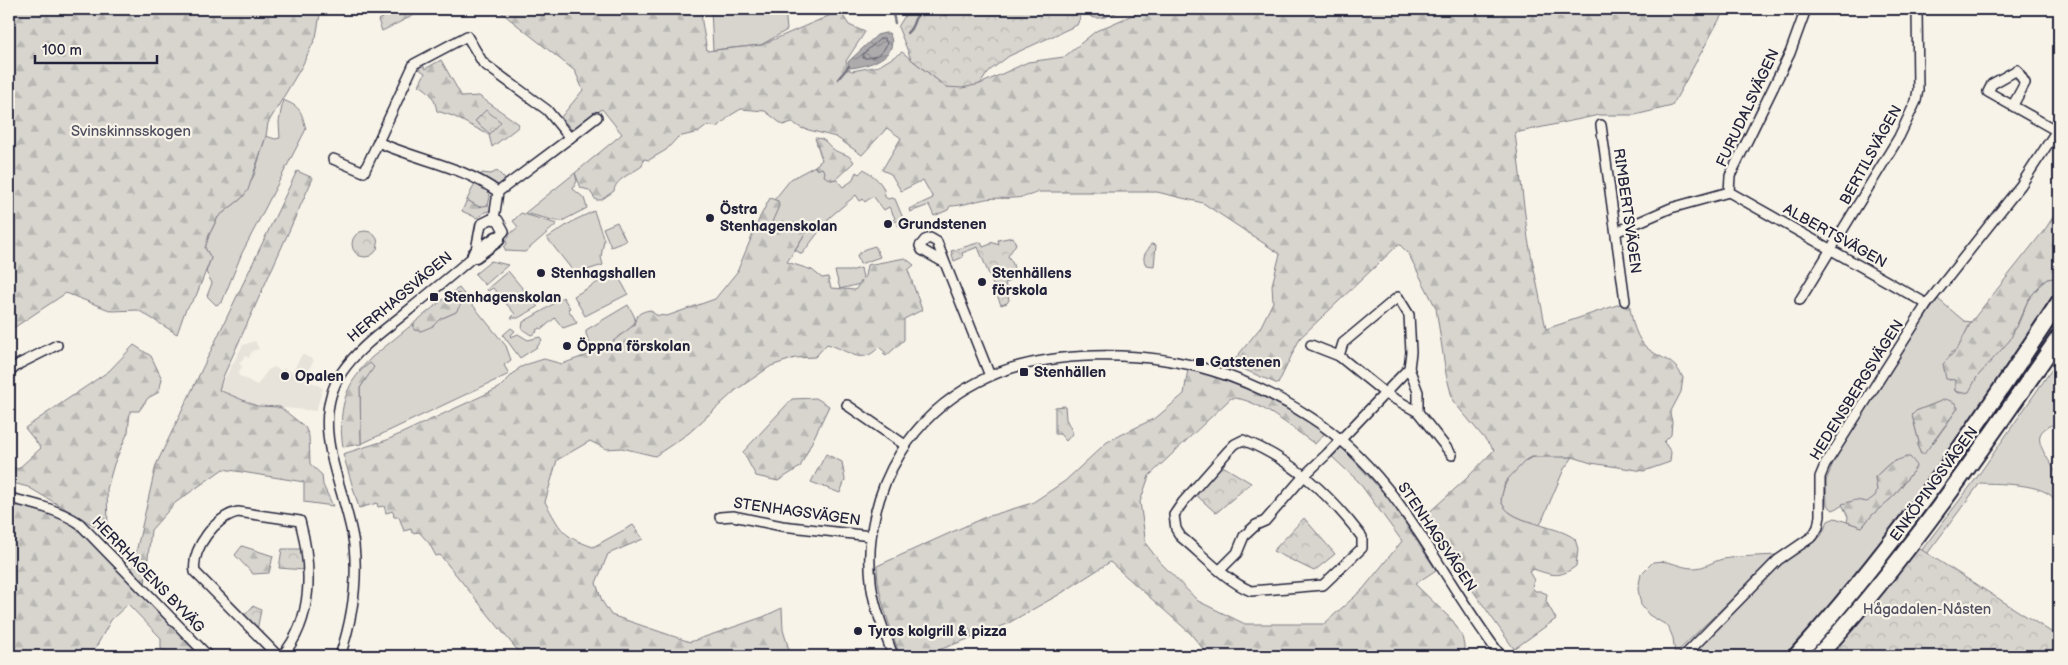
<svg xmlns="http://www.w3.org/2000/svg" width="2068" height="665" viewBox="0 0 2068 665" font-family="'Balsamiq Sans',sans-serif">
<defs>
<pattern id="forest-firs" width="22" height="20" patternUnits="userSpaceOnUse" patternTransform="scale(1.25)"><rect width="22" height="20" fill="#d8d5cf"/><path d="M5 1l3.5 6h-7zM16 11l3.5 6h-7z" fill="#b9b7b3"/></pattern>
<pattern id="park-crowns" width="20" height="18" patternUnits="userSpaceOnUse" patternTransform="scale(1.25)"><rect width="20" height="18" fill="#d8d5cf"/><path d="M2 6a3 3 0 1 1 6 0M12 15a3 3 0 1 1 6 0" fill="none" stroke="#b9b7b3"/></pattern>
<pattern id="water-waves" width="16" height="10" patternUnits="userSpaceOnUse" patternTransform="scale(1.25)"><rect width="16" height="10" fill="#aeabad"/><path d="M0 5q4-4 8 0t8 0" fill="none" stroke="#8d8b8e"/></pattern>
</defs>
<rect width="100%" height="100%" fill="#f7f3e8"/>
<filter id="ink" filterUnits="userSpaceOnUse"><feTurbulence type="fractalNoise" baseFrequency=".02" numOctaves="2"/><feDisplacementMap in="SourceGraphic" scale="10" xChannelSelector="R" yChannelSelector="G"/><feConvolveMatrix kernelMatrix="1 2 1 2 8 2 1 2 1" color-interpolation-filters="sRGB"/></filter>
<g filter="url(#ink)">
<polygon fill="#e7e3db" points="255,341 259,349 252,351 249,358 245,356 239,364 242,366 238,375 257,385 268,370 274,367 282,371 284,368 292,373 302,354 314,360 304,378 323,388 316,411 212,401 243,345"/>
<g fill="#d8d5cf" stroke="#7d7c85" fill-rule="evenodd">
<polygon points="711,9 785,9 787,30 761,45 713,50"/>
<path d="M1086,9H1124C1114,13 1102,21 1091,17Z"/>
<path d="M283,100C301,107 301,111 306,129L242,253L222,302L216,305L207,296L212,283L206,272L211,258L205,248L209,235L218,217L242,198L254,175L266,136L275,139L280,138L279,122Z"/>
<path d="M815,166V168H822L831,180L836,179L843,187L852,181L856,172L859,174L864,169C874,177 885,183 885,197L888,199L891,198L895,199L905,223L898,226V220L893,223L892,221L895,218L889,207L884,210L873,196L865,202L863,199L860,201L856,195L830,217L802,254L795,250L806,232L787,225L776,224L772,222L778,201L774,200L791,179Z"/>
<polygon points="497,171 508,182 500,187 479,178 482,173 491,174"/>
<polygon points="575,173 577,181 573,189 584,198 587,208 562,221 556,221 525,213"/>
<polygon points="475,183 489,191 490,197 488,205 479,207 467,200"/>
<polygon points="594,211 604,240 601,257 603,265 587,270 577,276 547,238 575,220"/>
<polygon points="521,213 557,224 525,252 506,251 504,247 507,244 506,241 510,234 518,227 513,221"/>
<polygon points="617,222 626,241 611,247 603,228"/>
<polygon points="491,261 508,265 485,285 475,274"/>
<polygon points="861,268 864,283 840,289 835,271 850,271"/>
<polygon points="508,271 538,307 518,318 511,318 515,314 493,288 488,291 487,289"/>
<path d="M2059,272V290C2007,366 1956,443 1901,517C1864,565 1825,611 1784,656H1690L1781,564L1821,536L1828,521L1835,518L1862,527L1873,514L1894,496L1916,467L1890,463L1875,477L1877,490L1876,496L1867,503C1845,500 1852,502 1833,510L1827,505L1826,481L1834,460L1910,339L1938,299L1964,321L1971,322L1958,348L1950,354L1949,380L1955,379V391L1959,393L1968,392L1977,377L2017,327L2028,300L2041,284L2047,279L2053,278ZM1939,402L1955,403L1958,408L1934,442L1921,454L1917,445L1919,442L1912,415L1916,411Z"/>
<polygon points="614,273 617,274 628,294 585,316 574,296"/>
<polygon points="459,288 506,346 511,360 504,365 509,374 361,444 360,388 367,377 359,371 371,358 414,323 413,327 433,326 440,319 456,312 460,294 451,293"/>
<polygon points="563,297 570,308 568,309 577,323 563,328 555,318 542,329 540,328 536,330 537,332 531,335 522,329 523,322 544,310"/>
<path d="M628,305C630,309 634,314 635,319C637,328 602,349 594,352L586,334V330Z"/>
<polygon points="511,328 515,331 510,336 511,337 518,334 528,340 540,337 542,340 537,347 520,358 503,335"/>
<path d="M2059,359V423C2018,432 2054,461 2059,480C2061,486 2059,494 2059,500C2059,515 2059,531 2059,546C2054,534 2057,520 2057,507C2056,482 1998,484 1980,483L1895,597L1889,593L1975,480Z"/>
<path d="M1539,456L1573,457L1564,469L1540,525C1527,521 1504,515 1501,500C1503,481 1518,459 1539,456Z"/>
<path d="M1777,555L1675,654L1673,638L1668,626L1649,615L1641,605L1638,589L1641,574L1653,562C1672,559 1677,568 1694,568C1705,568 1713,561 1723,559C1741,556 1760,556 1777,555Z"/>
</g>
<g fill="url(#forest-firs)" stroke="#7d7c85">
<polygon points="9,9 321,9 316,37 302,66 268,123 266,136 248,190 242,198 218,217 209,235 205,248 211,258 196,296 185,311 177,334 138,310 112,311 66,293 9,331"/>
<polygon points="398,9 426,9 382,31 378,20"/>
<path d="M497,9H701L702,22L707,51L761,45L840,11L849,25L865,32L846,61L848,69L852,71L879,66L902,52L946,87L980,84L1028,62L1064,57L1096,31L1146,9H1725L1672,106L1635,115H1599L1515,133L1528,239L1546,329L1629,301C1631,315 1634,334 1644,345C1657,359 1674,357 1683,378L1681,392L1670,413L1672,422L1671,435L1664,442L1671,452L1670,462L1644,471L1591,463L1573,457H1532L1527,459L1505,482L1501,500C1506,524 1557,524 1575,539L1578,549L1576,566C1559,579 1552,575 1533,569L1529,572L1534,580L1532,587L1535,591H1540L1547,594L1546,601L1556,619L1514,649L1457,568L1425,516L1466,479L1494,450L1453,401L1446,374L1436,308L1408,253L1399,244L1300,338L1278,384L1231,364L1260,328L1273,302L1272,285L1280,254L1203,203L1157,192H1040C1031,195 1022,198 1012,198C1002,199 992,197 981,200C971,202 961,206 950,206L948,210L934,216L929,205L910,212L909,209L933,198L923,180L901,191L891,174L882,170L901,138L887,128L862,155L836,137L801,128L792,122L783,125L765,111L741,109L731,115L720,125L716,127L708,125L699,132L678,137L666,150L649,160L644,159L642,166C633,173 615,179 614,191L601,200H596L589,190L581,188L575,173L622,134L602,109L572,130L561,117L583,90L575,71Z"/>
<path d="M441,60L462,97L479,96L519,124L517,128L492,147L489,135L453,116L437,111C434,97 431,92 419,85L425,73L419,69L422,63L425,69Z"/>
<path d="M815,138C825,138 826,143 833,149C840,155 848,152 854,162L836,179L831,180L824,176L825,172L822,168L817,170L815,166L822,160Z"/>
<polygon points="297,171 313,178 223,377 219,390 257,406 280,407 305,427 309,436 310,464 322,475 323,485 333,506 304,502 304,482 223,469 175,503 151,530 145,585 132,570 156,465"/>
<path d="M770,198L778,201L779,206L772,222L776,224L783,221L789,226L794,223L801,226L806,232L787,262L812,270L822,278L828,277L831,288L855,290L865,276L867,265L905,258L914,265L908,270L922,310L904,319V340L886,356L883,354L885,352L879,347C861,367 849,350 827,344L815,357L795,358L771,366L736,390L689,433L655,456L622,448L606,449L590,441L557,460L545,502C561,530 561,536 593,547L633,525L643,539L608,554L596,583L602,601L611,615L690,642L763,617L782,608L783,630L791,656H522L440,555L436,556L429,543L419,532L412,533L411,529L404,531L399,517H394L393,511L386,513L384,506L378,507L377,503L359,508L343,454L387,440L499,388L519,368L528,364L544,359L562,364L603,349L634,325C636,314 640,312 650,310L656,315L667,316L715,299L737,272L760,217Z"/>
<polygon points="467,200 479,207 488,205 493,207 492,210 485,212 477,218 462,211"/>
<polygon points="2059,208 2059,272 2053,278 2047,279 2041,284 2028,300 2010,340 1977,377 1969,392 1963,393 1955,391 1955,380 1946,379 1943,364 1958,348 1971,322 2046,228"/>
<polygon points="451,293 460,294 463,301 456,312 440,319 433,326 421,331 414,330 414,323"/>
<polygon points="134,345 151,356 162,379 159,392 148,398 139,411 130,411 128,432 114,464 107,489 108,529 93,525 28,487 9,482 9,466 18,469 41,448 25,428 109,371"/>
<path d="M370,363L374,367L360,388L361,444L343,447C338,416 343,382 370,363Z"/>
<path d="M1188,369C1238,382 1283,404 1325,433L1315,444C1294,430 1256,397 1231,398L1149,476L1140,502L1146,544L1159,561L1198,601L1245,624H1324L1363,589L1402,541L1358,481L1328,453L1339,444L1390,500L1436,570L1415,584L1453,621L1462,636L1466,656H1209L1190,633L1110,562L1060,594L1005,625L923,656H900C891,627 877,597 877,566L983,518L1032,503L1065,481L1107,442L1157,417L1184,394Z"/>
<polygon points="816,398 829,406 800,467 778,481 756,476 743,452 792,399"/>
<polygon points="1946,399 1955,403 1958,408 1924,454 1921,454 1917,445 1919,442 1912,415 1916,411"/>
<polygon points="826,454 842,462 845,480 840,493 811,482"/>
<polygon points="1906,457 1910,457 1915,463 1916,467 1894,496 1873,514 1862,527 1847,522 1848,517 1842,504 1856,500 1867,502 1875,496 1877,490 1875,477 1890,463"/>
<polygon points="9,501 43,510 68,521 107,557 201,656 180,656 161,649 161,638 128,604 111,620 91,656 9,656"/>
<polygon points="242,546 273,556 269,573 253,574 235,555"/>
<polygon points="359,649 377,655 387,653 414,652 422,656 356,656"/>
</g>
<g fill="url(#park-crowns)" stroke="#7d7c85">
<polygon points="909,9 1075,9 1080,18 1077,25 1009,56 989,71 980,84 962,88 946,87 911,59 898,27"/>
<polygon points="486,110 501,122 490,134 475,121"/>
<circle cx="365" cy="244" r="13"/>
<polygon points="1013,237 1016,244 1008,256 1013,264 1015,276 1009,278 1009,282 1005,283 1009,300 1007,303 1001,305 978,247 962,253 963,257 954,261 951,251 981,242 983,247 991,244 991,242 999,245 998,240"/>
<path d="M1151,244L1156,245L1154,266L1146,265C1140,255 1148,252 1151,244Z"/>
<polygon points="875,246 880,257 860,264 857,255 865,249"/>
<polygon points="1065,406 1066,419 1073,433 1066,441 1060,434 1055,434 1055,407"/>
<polygon points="1221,465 1251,483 1216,513 1195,494"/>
<polygon points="1304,518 1335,554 1314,571 1273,551"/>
<polygon points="1917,547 2059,637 2059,656 1826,656"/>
<polygon points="282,549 303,549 304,570 279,568"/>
<polygon points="253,606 261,610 257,630 244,616"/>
</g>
<path fill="url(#water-waves)" stroke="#76747f" d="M885,33H889C902,56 867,67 849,68L848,62L877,35Z"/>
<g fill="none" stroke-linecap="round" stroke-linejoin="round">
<path stroke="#5a5969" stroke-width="1" d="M884,38L887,43C884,54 873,59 863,58V54L880,39Z"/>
<g stroke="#76747f" stroke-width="2.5">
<polyline points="892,9 895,23"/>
<path d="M907,33C913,28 912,26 915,19C921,7 936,13 946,15L956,9"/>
<polyline points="838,79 849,66"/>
</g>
<defs>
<g id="street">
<polyline points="2013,105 2025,83 2017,70 1992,84 1988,92 2057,131"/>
<polyline points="1601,125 1625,301"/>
<polyline points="570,138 597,117"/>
<polyline points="333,159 364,172 378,142"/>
<polyline points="1729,192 1927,304"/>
<path d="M494,219L498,192L570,138L547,110L483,63L467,36L414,64L378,142C417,160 463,166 498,192"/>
<polyline points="1616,232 1671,208 1729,192 1730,176 1790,53 1806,9"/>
<polyline points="945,263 937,242 930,238 925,240 920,246 922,250 945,263 990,376"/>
<polyline points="1800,300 1899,137 1916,101 1918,90 1917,9"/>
<polyline points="1311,345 1339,356"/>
<polyline points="1409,368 1418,392 1418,412"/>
<polyline points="9,372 19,364 57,345"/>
<polyline points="847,405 905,445"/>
<path d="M1243,440C1293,460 1330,495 1362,537V548L1323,585L1251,591C1226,581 1202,554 1181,537L1176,529L1174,515L1183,502L1228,451L1235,444Z"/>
<path d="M9,498C34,504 57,509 79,523L208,656"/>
<polyline points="720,517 733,516 782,526 871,536"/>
<polyline points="1220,570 1237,553 1244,536 1256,525 1265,521 1304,476 1328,453 1409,368 1411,352 1409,315 1398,297 1343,343 1339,356 1386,394 1418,412 1452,455"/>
<path d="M278,656L195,572C191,549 216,516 238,512L300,521C312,566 314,619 282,656"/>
<path d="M340,656C352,620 358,583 354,545C347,489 306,426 342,372C357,350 379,334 399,318C425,297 450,277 475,255L481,224L491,219L498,220L504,231L497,239"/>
<path d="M893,656C885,632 873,606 871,581C866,537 877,491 900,454C919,423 945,399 978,382C1041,348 1146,350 1213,371C1247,381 1281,398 1310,417C1400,474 1438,575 1501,656"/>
<polyline points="1684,656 1778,560 1813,536 1818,527 1820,516 1820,477 1825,465 1927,304 2021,185 2059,127"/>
</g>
<polyline id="secondary" points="475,255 497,239"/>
<g id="primary">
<path d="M1796,656C1895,547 1978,425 2059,302"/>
<path d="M1818,656C1908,557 1983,447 2059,337"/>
</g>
</defs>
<use href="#street" stroke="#22223b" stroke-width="12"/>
<use href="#secondary" stroke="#22223b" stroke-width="18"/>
<use href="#primary" stroke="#22223b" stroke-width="19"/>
<use href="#street" stroke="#f7f3e8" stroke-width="9"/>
<use href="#secondary" stroke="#f7f3e8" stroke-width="14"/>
<use href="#primary" stroke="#f7f3e8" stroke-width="15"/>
</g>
</g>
<g fill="#22223b" stroke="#f7f3e8" stroke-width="2">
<circle cx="710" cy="218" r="5"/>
<circle cx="888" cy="224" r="5"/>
<circle cx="541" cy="273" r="5"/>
<circle cx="982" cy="282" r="5"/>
<rect x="429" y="292" width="10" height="10" rx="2.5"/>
<circle cx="567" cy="346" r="5"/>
<rect x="1195" y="357" width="10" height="10" rx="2.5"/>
<rect x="1019" y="367" width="10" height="10" rx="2.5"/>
<circle cx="285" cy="376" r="5"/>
<circle cx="858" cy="631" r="5"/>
</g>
<g text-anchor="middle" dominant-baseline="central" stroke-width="4.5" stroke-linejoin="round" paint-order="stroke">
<g font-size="15" fill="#22223b" stroke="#f7f3e8">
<text transform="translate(1748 108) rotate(-65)">FURUDALSVÄGEN</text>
<text transform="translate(1871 155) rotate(-61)">BERTILSVÄGEN</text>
<text transform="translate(1627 211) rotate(82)">RIMBERTSVÄGEN</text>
<text transform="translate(1835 236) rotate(29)">ALBERTSVÄGEN</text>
<text transform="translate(400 297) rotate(-40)">HERRHAGSVÄGEN</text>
<text transform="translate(1857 390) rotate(-58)">HEDENSBERGSVÄGEN</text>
<text transform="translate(1934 484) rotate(-54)">ENKÖPINGSVÄGEN</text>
<text transform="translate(797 512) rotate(8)">STENHAGSVÄGEN</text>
<text transform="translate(1437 537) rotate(56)">STENHAGSVÄGEN</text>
<text transform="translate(148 575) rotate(46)">HERRHAGENS BYVÄG</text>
</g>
<g font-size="15" fill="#504f60" stroke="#f7f3e8">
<text x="131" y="131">Svinskinnsskogen</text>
<text x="1927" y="609">Hågadalen-Nåsten</text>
</g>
<g font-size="15" font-weight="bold" fill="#22223b" stroke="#f7f3e8" text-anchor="start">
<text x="720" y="209">Östra<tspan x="720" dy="17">Stenhagenskolan</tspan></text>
<text x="898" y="224">Grundstenen</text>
<text x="551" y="273">Stenhagshallen</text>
<text x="992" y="273">Stenhällens<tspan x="992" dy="17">förskola</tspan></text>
<text x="444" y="297">Stenhagenskolan</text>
<text x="577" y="346">Öppna förskolan</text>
<text x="1210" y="362">Gatstenen</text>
<text x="1034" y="372">Stenhällen</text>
<text x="295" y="376">Opalen</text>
<text x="868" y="631">Tyros kolgrill &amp; pizza</text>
</g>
</g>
<rect width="2068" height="665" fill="none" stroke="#f7f3e8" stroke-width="30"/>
<rect x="15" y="15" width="2038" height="635" fill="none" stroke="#22223b" stroke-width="2" filter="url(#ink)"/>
<path d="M35 55v8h122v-8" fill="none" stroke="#22223b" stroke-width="2.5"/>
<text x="42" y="55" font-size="15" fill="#22223b" stroke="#f7f3e8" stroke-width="4" paint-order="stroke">100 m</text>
</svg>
